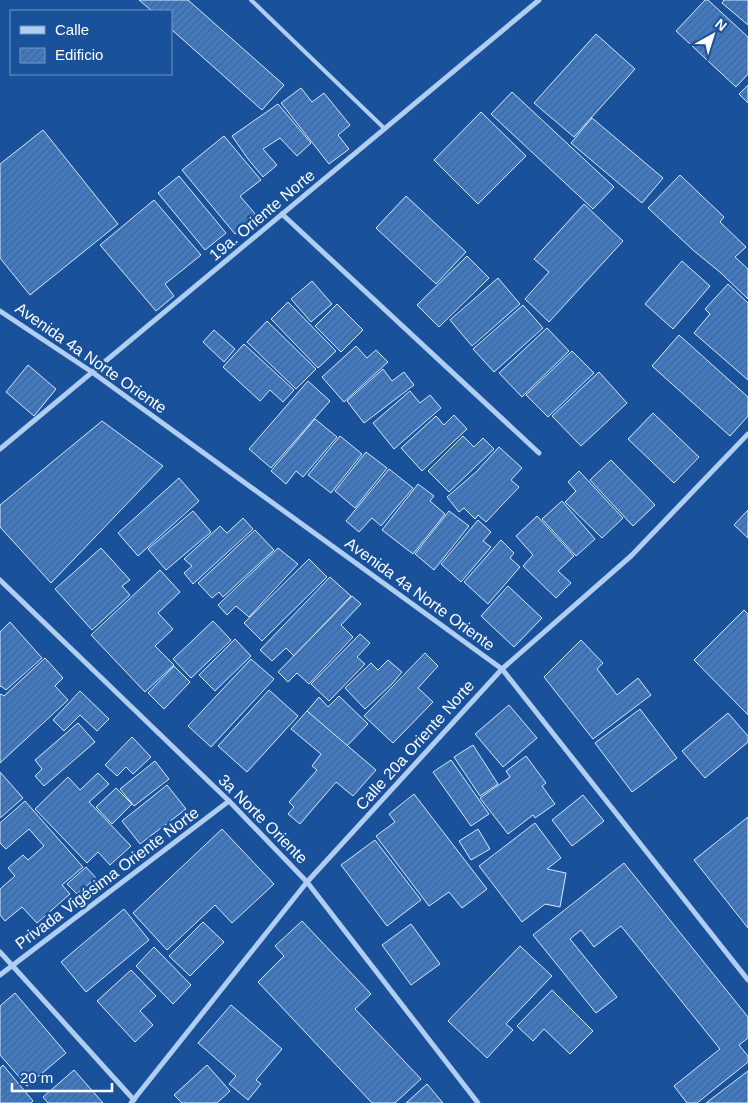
<svg xmlns="http://www.w3.org/2000/svg" width="748" height="1103" viewBox="0 0 748 1103" font-family="Arial,sans-serif">
<defs>
<pattern id="building-hatch" width="6" height="6" patternUnits="userSpaceOnUse" patternTransform="scale(1.25)"><rect width="6" height="6" fill="#427ac2"/><path d="M-1 1l2-2M0 6l6-6M5 7l2-2" fill="none" stroke="#46658d"/></pattern>
</defs>
<rect width="100%" height="100%" fill="#19519b"/>
<g fill="url(#building-hatch)" stroke="#d7e8fc">
<polygon points="139,0 188,0 284,85 262,110 171,29 171,11 152,11"/>
<polygon points="705,0 708,0 748,37 748,74 736,87 676,31"/>
<polygon points="724,0 748,0 748,25 722,3"/>
<polygon points="596,34 635,69 574,137 534,103"/>
<polygon points="748,85 748,103 739,94"/>
<polygon points="301,88 312,102 324,93 350,125 338,135 349,149 329,164 281,103"/>
<polygon points="512,92 614,187 593,209 491,114"/>
<polygon points="278,104 311,143 297,156 280,138 263,149 277,165 263,177 248,159 232,136"/>
<polygon points="481,112 526,156 478,204 434,160"/>
<polygon points="592,118 663,178 642,203 571,143"/>
<polygon points="43,130 118,224 30,295 0,258 0,164"/>
<polygon points="224,136 261,180 240,196 257,216 235,234 182,170"/>
<polygon points="680,175 724,217 720,222 746,247 735,257 748,269 748,299 721,273 693,250 648,208"/>
<polygon points="179,176 226,233 205,250 158,193"/>
<polygon points="406,196 466,252 436,284 376,228"/>
<polygon points="154,200 201,255 165,284 174,296 156,311 100,245"/>
<polygon points="584,204 623,241 549,322 525,299 549,272 534,259"/>
<polygon points="467,256 489,278 439,327 417,305"/>
<polygon points="682,261 710,286 673,329 645,304"/>
<polygon points="498,278 520,304 472,346 450,320"/>
<polygon points="312,281 332,304 311,322 291,299"/>
<polygon points="728,284 748,303 748,380 694,333 710,314 705,309"/>
<polygon points="288,302 336,351 318,368 271,319"/>
<polygon points="337,304 363,330 341,352 315,326"/>
<polygon points="523,305 543,328 494,372 473,349"/>
<polygon points="267,321 316,369 296,389 247,342"/>
<polygon points="547,328 569,351 522,397 499,373"/>
<polygon points="214,330 235,349 224,362 203,342"/>
<polygon points="679,335 748,397 748,416 730,436 652,366"/>
<polygon points="244,344 294,390 283,402 270,390 260,401 223,367"/>
<polygon points="356,346 367,358 376,350 388,362 344,402 322,377"/>
<polygon points="572,351 594,373 548,417 526,395"/>
<polygon points="28,365 56,389 34,416 6,392"/>
<polygon points="383,369 392,381 404,372 414,385 364,423 347,401"/>
<polygon points="599,372 627,403 581,446 552,416"/>
<polygon points="308,381 330,401 271,468 249,449"/>
<polygon points="410,391 420,403 430,395 441,408 394,449 373,423"/>
<polygon points="653,413 699,457 674,483 628,439"/>
<polygon points="454,415 467,429 422,471 401,448 436,416 444,425"/>
<polygon points="315,419 337,437 303,477 296,471 286,484 271,471"/>
<polygon points="102,421 163,466 51,583 0,527 0,505"/>
<polygon points="340,436 362,454 331,493 308,475"/>
<polygon points="463,436 474,447 483,438 494,449 449,492 428,471"/>
<polygon points="499,447 522,468 511,480 519,487 486,522 478,515 475,519 464,508 459,512 447,497 476,472"/>
<polygon points="366,452 387,468 355,508 335,491"/>
<polygon points="611,460 655,505 633,526 590,480"/>
<polygon points="389,469 413,488 381,526 372,518 359,532 346,521"/>
<polygon points="579,471 623,518 602,538 565,502 576,491 568,482"/>
<polygon points="179,478 199,501 138,556 118,533"/>
<polygon points="418,484 434,496 430,501 445,514 413,554 382,530"/>
<polygon points="562,501 595,539 576,556 542,519"/>
<polygon points="748,510 748,538 734,525"/>
<polygon points="193,511 211,532 166,570 148,549"/>
<polygon points="449,511 469,526 434,570 415,554"/>
<polygon points="537,516 574,556 558,571 571,583 556,598 523,566 533,555 516,536"/>
<polygon points="243,518 253,529 193,584 184,573 192,566 184,559 220,526 227,533"/>
<polygon points="478,520 491,532 483,541 491,547 461,582 441,564"/>
<polygon points="255,530 274,550 223,597 219,592 212,598 198,583"/>
<polygon points="501,540 514,553 510,558 520,567 488,604 464,582"/>
<polygon points="101,548 130,580 122,586 130,595 92,630 55,589"/>
<polygon points="278,548 298,564 249,617 236,606 227,615 218,605"/>
<polygon points="309,559 327,577 262,641 244,623"/>
<polygon points="160,570 180,592 158,613 173,629 155,646 174,665 145,692 91,635"/>
<polygon points="330,577 351,596 294,656 286,648 272,661 260,650"/>
<polygon points="508,586 542,618 514,647 481,616"/>
<polygon points="352,596 361,604 341,625 353,637 309,684 297,673 288,682 278,672"/>
<polygon points="744,610 748,614 748,715 694,660"/>
<polygon points="213,621 231,640 191,678 173,659"/>
<polygon points="10,622 42,658 6,690 1,686 0,687 0,632"/>
<polygon points="360,634 370,643 357,657 365,664 329,701 311,684"/>
<polygon points="235,639 251,656 215,691 199,675"/>
<polygon points="581,640 603,663 597,669 617,695 638,678 651,695 593,739 544,677"/>
<polygon points="425,653 438,666 418,688 433,702 393,743 364,716"/>
<polygon points="45,658 63,678 55,686 68,700 0,763 0,695 1,694 4,696"/>
<polygon points="251,659 274,679 211,747 188,726"/>
<polygon points="388,660 402,672 392,684 365,709 345,688 371,663 378,670"/>
<polygon points="174,666 190,682 164,709 148,693"/>
<polygon points="269,690 298,716 247,772 218,746"/>
<polygon points="80,691 109,719 97,731 80,715 64,731 53,720"/>
<polygon points="339,696 368,724 345,748 307,711 319,697 328,707"/>
<polygon points="509,705 537,738 503,767 475,734"/>
<polygon points="640,709 677,758 632,792 595,743"/>
<polygon points="307,711 376,770 353,796 336,782 300,824 288,814 294,807 289,802 317,770 312,766 321,754 291,729"/>
<polygon points="728,713 748,736 748,742 705,778 682,751"/>
<polygon points="78,723 95,742 44,786 35,776 42,769 35,760"/>
<polygon points="132,737 151,757 133,774 126,767 117,776 105,765"/>
<polygon points="473,745 498,784 480,796 454,757"/>
<polygon points="526,756 546,783 542,786 555,804 535,818 533,815 508,834 480,798 510,777 506,771"/>
<polygon points="451,760 489,814 471,826 433,772"/>
<polygon points="155,761 169,779 134,806 120,789"/>
<polygon points="0,772 23,798 0,818"/>
<polygon points="98,773 109,784 89,802 131,846 110,865 98,852 87,863 35,809 68,777 80,790"/>
<polygon points="167,785 186,809 140,844 122,821"/>
<polygon points="116,788 132,804 112,824 96,807"/>
<polygon points="414,794 487,889 462,908 449,892 429,906 376,836 395,822 389,814"/>
<polygon points="583,795 604,821 572,846 552,820"/>
<polygon points="25,801 83,867 62,885 70,894 37,923 22,907 5,921 0,915 0,889 15,876 8,868 23,855 28,860 44,846 29,829 6,849 0,843 0,823"/>
<polygon points="748,817 748,928 694,860"/>
<polygon points="535,823 561,858 547,869 566,873 560,907 545,904 522,922 479,866"/>
<polygon points="222,829 274,884 232,923 215,905 167,950 133,913"/>
<polygon points="478,829 490,849 471,860 459,841"/>
<polygon points="375,840 421,900 387,926 341,865"/>
<polygon points="624,863 748,1017 748,1038 739,1045 748,1056 748,1062 697,1103 687,1103 674,1086 720,1049 621,926 594,947 581,930 570,939 617,997 596,1013 533,935"/>
<polygon points="86,867 96,878 77,894 67,884"/>
<polygon points="124,909 149,940 86,992 61,962"/>
<polygon points="302,921 371,994 355,1009 421,1079 395,1103 372,1103 258,982 284,956 275,946"/>
<polygon points="203,922 224,942 190,976 169,956"/>
<polygon points="411,924 440,964 411,985 382,945"/>
<polygon points="520,946 552,976 506,1024 513,1030 487,1058 448,1021"/>
<polygon points="154,947 191,985 173,1004 136,966"/>
<polygon points="131,970 156,996 140,1011 153,1025 135,1042 97,1001"/>
<polygon points="552,990 593,1031 570,1054 544,1029 533,1041 517,1026"/>
<polygon points="15,993 66,1053 27,1086 0,1055 0,1006"/>
<polygon points="231,1005 282,1049 256,1080 261,1084 248,1100 229,1084 236,1076 198,1043"/>
<polygon points="3,1065 33,1101 31,1103 0,1103 0,1068"/>
<polygon points="207,1065 230,1091 217,1103 182,1103 174,1095"/>
<polygon points="74,1070 103,1103 48,1103 43,1097"/>
<polygon points="748,1071 748,1103 706,1103"/>
<polygon points="427,1084 443,1103 406,1103"/>
</g>
<g fill="none" stroke-linecap="round" stroke-linejoin="round">
<polyline stroke="#b0cdf2" stroke-width="4" points="251,0 385,129"/>
<g stroke="#b0cdf2" stroke-width="5">
<polyline points="282,214 539,453"/>
<polyline points="0,311 92,372 502,669 748,980"/>
<polyline points="0,449 539,0"/>
<polyline points="0,580 229,801 307,882 478,1103"/>
<polyline points="0,952 134,1100"/>
<polyline points="0,975 229,801"/>
<polyline points="131,1103 307,882 502,669 631,556 748,434"/>
</g>
</g>
<g text-anchor="middle" dominant-baseline="central" stroke-width="5" stroke-linejoin="round" paint-order="stroke">
<g font-size="16" fill="#fff" stroke="#19519b">
<text transform="translate(262 215) rotate(-40)">19a. Oriente Norte</text>
<text transform="translate(91 358) rotate(35)">Avenida 4a Norte Oriente</text>
<text transform="translate(420 594) rotate(36)">Avenida 4a Norte Oriente</text>
<text transform="translate(415 745) rotate(-48)">Calle 20a Oriente Norte</text>
<text transform="translate(263 819) rotate(45)">3a Norte Oriente</text>
<text transform="translate(107 878) rotate(-37)">Privada Vigésima Oriente Norte</text>
</g>
</g>
<rect x="10" y="10" width="162" height="65" fill="#19519b" stroke="#7597c3"/>
<rect x="20" y="26" width="25" height="8" fill="#b0cdf2" stroke="#7597c3"/>
<text x="55" y="35" font-size="15" fill="#ffffff">Calle</text>
<rect x="20" y="48" width="25" height="15" fill="url(#building-hatch)" stroke="#7597c3"/>
<text x="55" y="60" font-size="15" fill="#ffffff">Edificio</text>
<g transform="translate(713 35) rotate(39)" stroke="#19519b" stroke-width="4" paint-order="stroke">
<path d="M0-4L9 19L0 12L-9 19Z" fill="#ffffff"/>
<text y="-8" font-size="14" font-weight="bold" text-anchor="middle" fill="#ffffff">N</text>
</g>
<path d="M12 1083v8h100v-8" fill="none" stroke="#ffffff" stroke-width="2.5"/>
<text x="20" y="1083" font-size="15" fill="#ffffff" stroke="#19519b" stroke-width="4" paint-order="stroke">20 m</text>
</svg>
